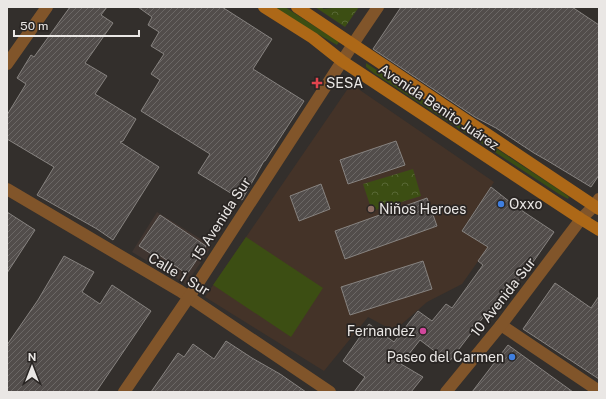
<svg xmlns="http://www.w3.org/2000/svg" width="606" height="399" viewBox="0 0 606 399" font-family="'Public Sans',sans-serif">
<defs>
<pattern id="park-crowns" width="20" height="18" patternUnits="userSpaceOnUse"><rect width="20" height="18" fill="#3c4e13"/><path d="M2 6a3 3 0 1 1 6 0M12 15a3 3 0 1 1 6 0" fill="none" stroke="#586835"/></pattern>
<pattern id="building-hatch" width="6" height="6" patternUnits="userSpaceOnUse"><rect width="6" height="6" fill="#524d4b"/><path d="M-1 1l2-2M0 6l6-6M5 7l2-2" fill="none" stroke="#6b6765"/></pattern>
</defs>
<rect width="100%" height="100%" fill="#332f2c"/>
<polygon fill="#403530" points="157,212 212,246 186,284 132,252"/>
<polygon fill="#443328" points="351,84 494,182 462,230 488,247 462,284 427,302 394,331 368,317 324,371 205,297"/>
<g fill="#3c4e13">
<polygon points="275,7 285,7 339,42 337,45 295,21"/>
<polygon points="366,63 561,191 569,197 568,199 559,194 375,74 366,67"/>
<polygon points="246,237 323,288 291,337 213,285"/>
</g>
<g fill="url(#park-crowns)">
<polygon points="315,7 323,7 323,9 342,7 359,7 345,27"/>
<polygon points="413,169 421,196 372,211 363,184"/>
</g>
<g fill="url(#building-hatch)" stroke="#878380">
<polygon points="70,7 107,7 101,15 113,23 85,63 107,76 95,94 136,119 123,141 120,142 159,167 113,240 97,229 37,195 54,167 7,139 7,115 26,84 17,78 31,55 34,57"/>
<polygon points="138,7 222,7 272,39 253,69 304,101 265,161 264,161 242,200 198,173 210,154 141,111 160,80 151,74 164,54 151,46 159,32 148,25 152,17"/>
<polygon points="401,7 572,7 599,25 599,175 591,187 548,161 534,153 496,128 475,117 373,49"/>
<polygon points="396,141 405,165 348,184 340,160"/>
<polygon points="321,184 330,209 299,221 290,196"/>
<polygon points="491,187 515,206 554,232 524,275 513,287 499,309 492,314 488,311 449,362 420,340 401,364 423,377 411,392 354,392 365,377 343,361 369,324 394,342 418,311 432,321 446,304 452,308 483,265 478,261 488,247 462,231"/>
<polygon points="427,198 437,226 345,259 335,231"/>
<polygon points="7,212 35,230 7,273"/>
<polygon points="160,215 206,246 187,274 155,252 153,255 139,246"/>
<polygon points="64,256 94,272 82,292 100,304 112,285 151,311 96,392 7,392 7,345 38,300"/>
<polygon points="423,261 432,289 350,315 341,287"/>
<polygon points="555,283 591,308 599,296 599,379 523,329"/>
<polygon points="226,341 252,358 280,374 306,392 151,392 178,353 184,357 193,344 214,359"/>
<polygon points="508,345 573,392 472,392"/>
</g>
<g fill="none" stroke-linecap="round" stroke-linejoin="round">
<g stroke="#81552a" stroke-width="12">
<polyline points="7,64 47,7"/>
<polyline points="7,189 180,291 330,392"/>
<polyline points="501,325 599,391"/>
<polyline points="124,392 193,291 359,35 378,7"/>
<polyline points="446,392 501,325 581,219 594,206 599,199"/>
</g>
<g stroke="#ad6817" stroke-width="12">
<polyline points="264,7 313,38 342,61 581,219 599,230"/>
<polyline points="297,7 599,209"/>
</g>
</g>
<path fill="#e0444e" stroke="#292523" stroke-width="1.5" d="M315 77h4v4h4v4h-4v4h-4v-4h-4v-4h4z"/>
<g fill="#3f7fe0" stroke="#292523" stroke-width="1.5">
<circle cx="501" cy="204" r="4"/>
<circle cx="512" cy="357" r="4"/>
</g>
<circle fill="#8d6e63" stroke="#292523" stroke-width="1.5" cx="371" cy="209" r="4"/>
<circle fill="#d1479c" stroke="#292523" stroke-width="1.5" cx="423" cy="331" r="4"/>
<g text-anchor="middle" dominant-baseline="central" stroke-width="3.5" stroke-linejoin="round" paint-order="stroke">
<g font-size="14" fill="#eae7e5" stroke="#292523" text-anchor="start">
<text x="326" y="83">SESA</text>
<text x="509" y="204">Oxxo</text>
<text x="379" y="209">Niños Heroes</text>
<text x="415" y="331" text-anchor="end">Fernandez</text>
<text x="504" y="357" text-anchor="end">Paseo del Carmen</text>
</g>
<g font-size="14" fill="#eae7e5" stroke="#292523">
<text transform="translate(439 107) rotate(34)">Avenida Benito Juárez</text>
<text transform="translate(221 219) rotate(-57)">15 Avenida Sur</text>
<text transform="translate(179 274) rotate(31)">Calle 1 Sur</text>
<text transform="translate(503 297) rotate(-52)">10 Avenida Sur</text>
</g>
</g>
<rect width="606" height="399" fill="none" stroke="#eae7e5" stroke-width="16"/>
<g transform="translate(32 367)" stroke="#292523" stroke-width="3" paint-order="stroke">
<path d="M0-3L7 15L0 10L-7 15Z" fill="#eae7e5"/>
<text y="-6" font-size="11" font-weight="bold" text-anchor="middle" fill="#eae7e5">N</text>
</g>
<path d="M14 30v6h125v-6" fill="none" stroke="#eae7e5" stroke-width="2"/>
<text x="20" y="30" font-size="12" fill="#eae7e5" stroke="#292523" stroke-width="3" paint-order="stroke">50 m</text>
</svg>
